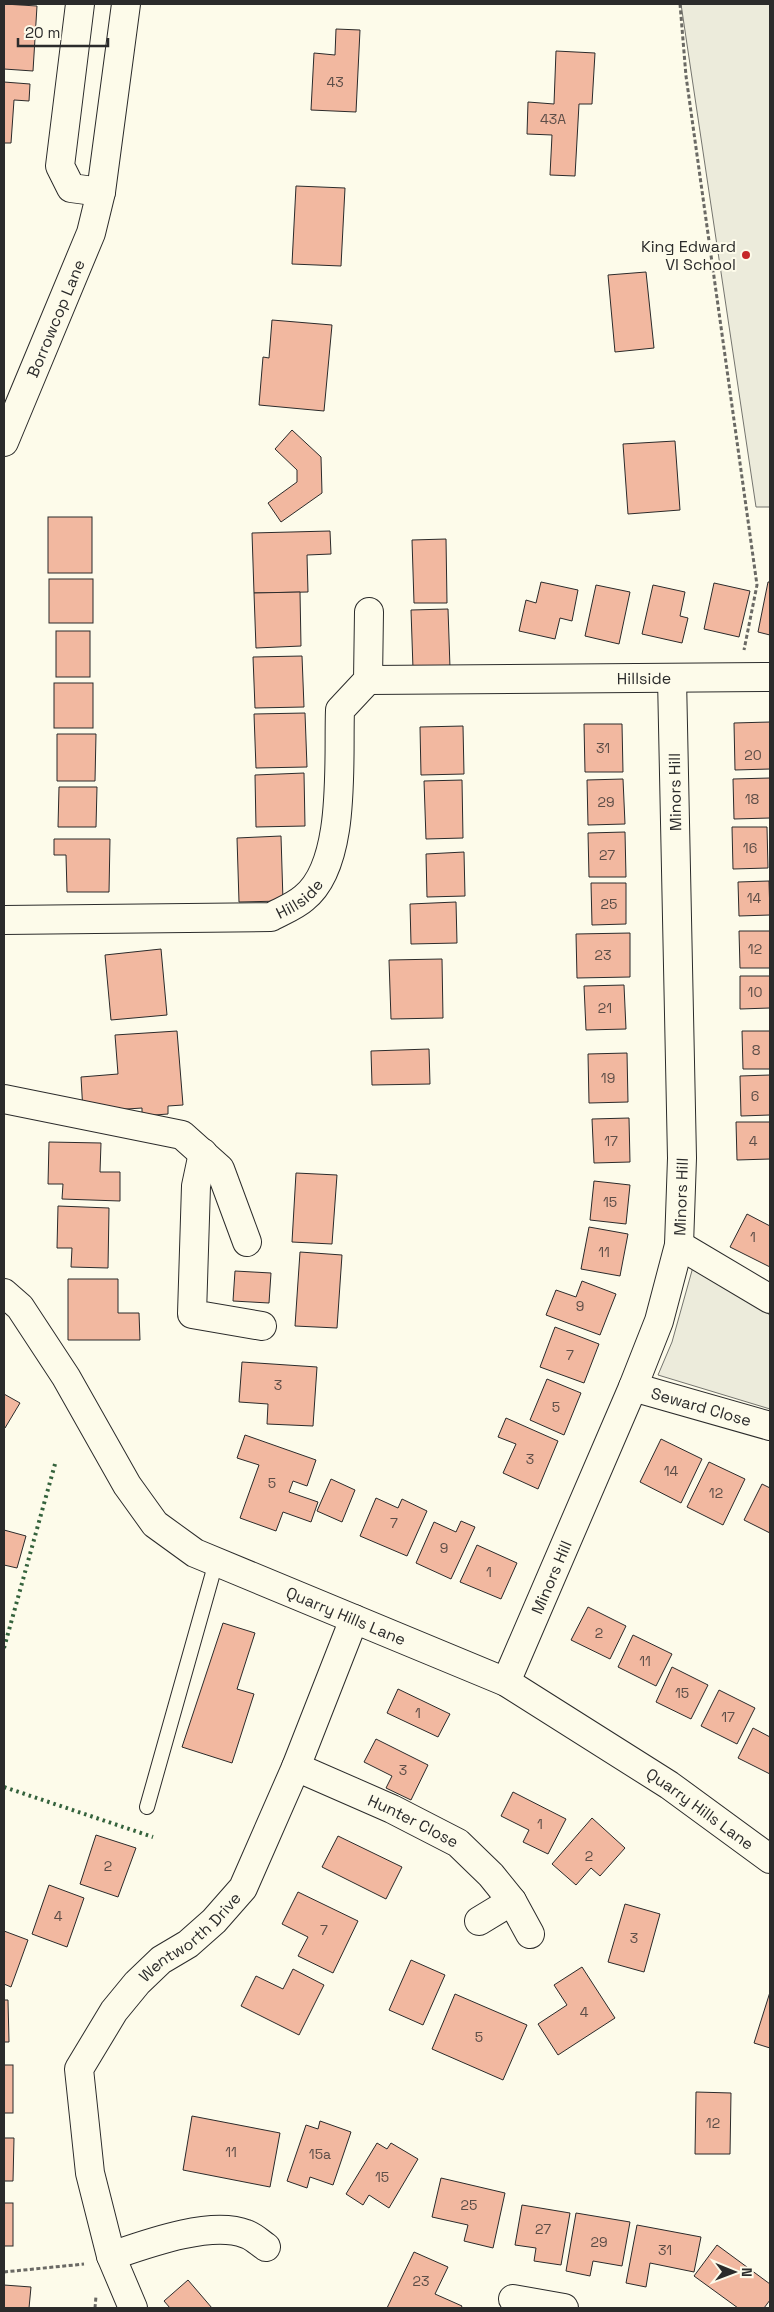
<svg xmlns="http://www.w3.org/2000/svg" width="774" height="2312" viewBox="0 0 774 2312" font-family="'Space Grotesk',sans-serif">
<rect width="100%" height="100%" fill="#fdfbea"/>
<g fill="#ecebdb" stroke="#74746e">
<polygon points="681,4 770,4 770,507 756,507"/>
<polygon points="693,1267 770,1315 770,1409 658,1375 672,1342"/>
</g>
<g fill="#f2b8a0" stroke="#2b2b2b">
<polygon points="4,4 37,6 33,71 4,69"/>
<polygon points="336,29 360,30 356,112 311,110 314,53 335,55"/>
<polygon points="556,51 595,53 592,104 579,104 575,176 550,175 552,135 527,134 528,102 554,104"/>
<polygon points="4,82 30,84 29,101 14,100 11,143 4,143"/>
<polygon points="296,186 345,188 341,266 292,264"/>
<polygon points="646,272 654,348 615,352 608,275"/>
<polygon points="272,320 332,325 324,411 259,405 263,357 269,358"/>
<polygon points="292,430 321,457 322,493 281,522 268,503 297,482 297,470 275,449"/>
<polygon points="675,441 680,510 628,514 623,444"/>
<rect x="48" y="517" width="44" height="56"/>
<polygon points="330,531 331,554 307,555 308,592 254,593 252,533"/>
<polygon points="446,539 447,603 414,603 412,540"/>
<rect x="49" y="579" width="44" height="44"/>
<polygon points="541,582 578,590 572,621 560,618 555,639 519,631 526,600 536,603"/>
<polygon points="768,582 770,582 770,635 758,632"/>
<polygon points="714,583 750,591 739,637 704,629"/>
<polygon points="596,585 630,592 619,644 585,636"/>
<polygon points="653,585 685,592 680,616 688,618 682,643 642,634"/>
<polygon points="300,592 301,646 256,648 254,593"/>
<polygon points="448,609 450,668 413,669 411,610"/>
<rect x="56" y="631" width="34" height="46"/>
<polygon points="302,656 304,707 255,708 253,657"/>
<rect x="54" y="683" width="39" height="45"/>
<polygon points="305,713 307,767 256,768 254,714"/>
<polygon points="770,722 770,769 735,770 734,723"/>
<polygon points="584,724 622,724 623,772 585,772"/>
<polygon points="463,726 464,774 421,775 420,727"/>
<polygon points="57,734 96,734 95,781 57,781"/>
<polygon points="304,773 305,826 256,827 255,775"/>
<polygon points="770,778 770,818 734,819 733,779"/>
<polygon points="623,779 625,824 588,825 587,780"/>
<polygon points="462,780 463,838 426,839 424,781"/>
<polygon points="59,787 97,787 96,827 58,827"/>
<polygon points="732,827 767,827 768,868 733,869"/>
<polygon points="625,832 626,877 589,877 588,833"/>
<polygon points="281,836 283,901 239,902 237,838"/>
<polygon points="54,839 110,839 109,892 67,892 66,855 54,855"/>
<polygon points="464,852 465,896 427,897 426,854"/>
<polygon points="769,881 770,915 739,916 738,882"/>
<polygon points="591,883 626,883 626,924 592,925"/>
<polygon points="456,902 457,943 411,944 410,904"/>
<polygon points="739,931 770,931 770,968 740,968"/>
<polygon points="630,933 630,977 577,978 576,934"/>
<polygon points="161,949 167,1015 111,1020 105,955"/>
<polygon points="442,959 443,1018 391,1019 389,960"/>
<polygon points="740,976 770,976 770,1008 740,1009"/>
<polygon points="624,985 626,1029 586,1030 584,986"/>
<polygon points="177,1031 183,1105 168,1106 168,1114 142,1116 142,1108 83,1112 81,1077 118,1074 115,1035"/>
<polygon points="742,1031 770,1031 770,1069 743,1069"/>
<polygon points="429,1049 430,1084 372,1085 371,1051"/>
<polygon points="627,1053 628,1102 589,1103 588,1054"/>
<polygon points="770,1075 770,1115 741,1116 740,1076"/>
<polygon points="629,1118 630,1162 594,1163 592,1119"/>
<polygon points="736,1122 770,1122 770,1159 737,1160"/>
<polygon points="49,1142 101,1143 100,1172 120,1172 120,1201 62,1199 63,1184 48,1184"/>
<polygon points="296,1173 337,1175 332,1244 292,1242"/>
<polygon points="594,1181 630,1185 626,1224 590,1220"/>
<polygon points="58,1206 109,1208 108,1268 71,1267 72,1248 57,1248"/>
<polygon points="747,1214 770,1226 770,1267 730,1247"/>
<polygon points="589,1227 628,1234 620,1276 581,1269"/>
<polygon points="300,1252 342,1255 337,1328 295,1326"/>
<polygon points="235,1271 271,1273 269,1303 233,1301"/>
<polygon points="68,1279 118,1279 118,1313 139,1313 140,1340 68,1340"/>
<polygon points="582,1281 616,1294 600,1335 546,1315 556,1290 576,1297"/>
<polygon points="555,1327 599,1344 584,1383 540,1367"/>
<polygon points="242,1362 317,1367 313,1426 267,1424 268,1404 239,1402"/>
<polygon points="547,1379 581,1393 564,1435 530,1420"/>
<polygon points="4,1394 20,1403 5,1428 4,1428"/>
<polygon points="506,1418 558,1441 538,1489 503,1473 516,1444 498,1437"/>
<polygon points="245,1435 316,1460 307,1486 293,1481 289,1492 318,1502 311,1522 283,1512 276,1531 240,1518 259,1465 237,1458"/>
<polygon points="661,1439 702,1459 681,1503 640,1482"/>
<polygon points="709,1462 745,1479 723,1525 687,1507"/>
<polygon points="331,1479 355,1490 342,1522 317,1511"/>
<polygon points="762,1484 770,1488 770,1533 744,1520"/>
<polygon points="376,1498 398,1508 402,1499 427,1511 407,1556 360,1536"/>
<polygon points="461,1521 475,1527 451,1579 416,1563 434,1522 456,1532"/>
<polygon points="4,1530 26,1536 17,1568 4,1565"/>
<polygon points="477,1545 517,1563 501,1599 460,1582"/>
<polygon points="588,1607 626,1626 610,1659 571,1640"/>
<polygon points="223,1623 255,1633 237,1689 254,1694 232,1763 182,1747"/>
<polygon points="633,1635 672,1654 656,1686 618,1667"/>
<polygon points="672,1667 708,1685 691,1719 656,1702"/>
<polygon points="398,1689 450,1714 438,1737 387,1713"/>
<polygon points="719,1690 755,1708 737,1744 701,1726"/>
<polygon points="753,1728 770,1737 770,1774 738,1758"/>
<polygon points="376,1739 428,1765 411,1800 386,1788 392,1776 364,1762"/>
<polygon points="513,1792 566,1819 548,1854 523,1842 529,1830 501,1816"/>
<polygon points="592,1818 625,1848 600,1876 591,1868 576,1885 552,1864"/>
<polygon points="96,1835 136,1848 118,1897 80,1884"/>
<polygon points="338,1836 402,1867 386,1899 322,1867"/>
<polygon points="49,1885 84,1898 67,1947 32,1934"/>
<polygon points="298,1892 358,1921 333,1973 298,1956 308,1937 282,1924"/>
<polygon points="625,1904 660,1914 644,1972 608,1962"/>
<polygon points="4,1931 28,1940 11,1987 4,1984"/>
<polygon points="411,1960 445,1975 423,2025 389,2010"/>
<polygon points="582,1967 615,2018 558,2055 538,2024 567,2005 554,1985"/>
<polygon points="293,1969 324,1985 299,2035 241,2006 256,1976 283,1989"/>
<polygon points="770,1992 770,2048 754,2043"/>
<polygon points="455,1994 527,2025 503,2080 432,2049"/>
<polygon points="4,2000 8,2000 9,2042 4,2042"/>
<rect x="4" y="2065" width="9" height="48"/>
<polygon points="696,2092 731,2093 730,2154 695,2154"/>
<polygon points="192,2116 280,2133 270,2187 183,2170"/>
<polygon points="320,2121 351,2132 333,2185 310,2177 307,2188 287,2181 306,2125 318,2129"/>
<polygon points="4,2138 14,2138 13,2181 4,2181"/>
<polygon points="377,2143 387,2149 391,2143 418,2159 389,2208 369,2195 363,2205 346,2194"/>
<polygon points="441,2178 505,2193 493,2248 464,2241 468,2225 432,2217"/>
<rect x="4" y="2203" width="9" height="43"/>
<polygon points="522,2205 570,2213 561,2265 534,2261 536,2248 515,2245"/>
<polygon points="576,2213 630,2222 622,2266 593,2261 590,2276 566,2271"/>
<polygon points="637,2225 701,2237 694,2272 650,2263 646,2287 626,2283"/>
<polygon points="717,2245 770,2284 770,2300 764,2308 738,2308 694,2276"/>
<polygon points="414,2252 448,2267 435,2294 462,2306 461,2308 387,2308"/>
<polygon points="188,2280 212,2308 170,2308 164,2301"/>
<polygon points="4,2285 31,2287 29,2308 4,2308"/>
</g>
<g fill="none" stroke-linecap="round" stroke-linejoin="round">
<defs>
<polyline id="lane" points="147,1807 216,1562"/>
<g id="street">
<polyline points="80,4 60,166 71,188 101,192"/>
<path id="s1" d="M4,442L91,233L101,192L126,4"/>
<path id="s2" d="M368,680L770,677"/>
<path id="s3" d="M4,920L271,917C282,911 295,906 304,898C347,864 338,761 340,710L368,680L369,612"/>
<polyline points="4,1099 182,1135 220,1169 247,1242"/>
<polyline points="203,1153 196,1186 192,1314 262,1326"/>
<polyline points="679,1245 770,1299"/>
<path id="s4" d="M4,1293L20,1307L66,1377L127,1485L155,1524L195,1553L506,1682L669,1785L770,1859"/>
<path id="s5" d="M633,1387L770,1426"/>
<path id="s6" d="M506,1682L633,1387L659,1321L679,1245L682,1158L672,678"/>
<path id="s7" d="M296,1767L392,1809L458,1843L491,1875L512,1901L530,1934"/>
<polyline points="479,1921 512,1901"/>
<path d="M111,2256C146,2244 211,2220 246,2234C253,2236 260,2243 266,2247"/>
<polyline points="513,2299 564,2308"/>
<path id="s8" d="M133,2308L111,2256L90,2173L79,2069L114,2011L137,1983L161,1960L188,1944L214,1921L243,1888L296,1767L354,1619"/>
</g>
</defs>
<use href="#lane" stroke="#2b2b2b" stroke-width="16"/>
<use href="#street" stroke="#2b2b2b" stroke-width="30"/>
<g stroke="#6a6964" stroke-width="3" stroke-dasharray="4 2.5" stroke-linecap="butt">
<polyline points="680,4 686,76 757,585 744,650"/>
<polyline points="4,2272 84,2264"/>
<polyline points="95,2308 96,2296"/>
</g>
<use href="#lane" stroke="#fdfbea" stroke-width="14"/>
<use href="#street" stroke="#fdfbea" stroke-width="28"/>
<g stroke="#34623c" stroke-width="4" stroke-dasharray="2.5 4" stroke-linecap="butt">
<polyline points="4,1648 55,1464"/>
<polyline points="4,1787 153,1837"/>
</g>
</g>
<circle fill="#c62828" stroke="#fdfbea" stroke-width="2" cx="746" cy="255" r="5"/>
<g text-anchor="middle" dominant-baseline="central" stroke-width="4" stroke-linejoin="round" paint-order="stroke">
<g font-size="14" fill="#5d4e48">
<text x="335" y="82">43</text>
<text x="553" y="119">43A</text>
<text x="603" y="748">31</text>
<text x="753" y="755">20</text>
<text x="752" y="799">18</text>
<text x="606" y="802">29</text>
<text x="750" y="848">16</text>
<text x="607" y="855">27</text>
<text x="754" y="898">14</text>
<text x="609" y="904">25</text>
<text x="755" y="949">12</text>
<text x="603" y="955">23</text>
<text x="755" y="992">10</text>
<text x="605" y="1008">21</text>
<text x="756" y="1050">8</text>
<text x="608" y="1078">19</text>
<text x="755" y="1096">6</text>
<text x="611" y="1141">17</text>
<text x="753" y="1141">4</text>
<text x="610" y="1202">15</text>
<text x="753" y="1237">1</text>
<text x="604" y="1252">11</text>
<text x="580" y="1306">9</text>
<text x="570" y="1355">7</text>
<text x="278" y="1385">3</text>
<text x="556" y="1407">5</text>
<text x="530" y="1459">3</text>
<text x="671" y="1471">14</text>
<text x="272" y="1483">5</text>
<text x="716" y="1493">12</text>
<text x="394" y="1523">7</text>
<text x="444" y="1548">9</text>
<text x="489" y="1572">1</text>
<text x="599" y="1633">2</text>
<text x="645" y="1661">11</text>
<text x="682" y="1693">15</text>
<text x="418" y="1713">1</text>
<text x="728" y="1717">17</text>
<text x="403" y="1770">3</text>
<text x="540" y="1824">1</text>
<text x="589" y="1856">2</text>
<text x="108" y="1866">2</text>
<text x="58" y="1916">4</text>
<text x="324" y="1930">7</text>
<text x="634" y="1938">3</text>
<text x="584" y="2012">4</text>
<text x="479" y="2037">5</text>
<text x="713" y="2123">12</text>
<text x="231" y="2152">11</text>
<text x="320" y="2154">15a</text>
<text x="382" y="2177">15</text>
<text x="469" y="2205">25</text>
<text x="543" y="2229">27</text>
<text x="599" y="2242">29</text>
<text x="665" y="2250">31</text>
<text x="421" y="2281">23</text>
</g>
<g font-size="16" fill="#2b2b2b" stroke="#fdfbea" text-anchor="end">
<text x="736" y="246">King Edward<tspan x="736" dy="18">VI School</tspan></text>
</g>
<g font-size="16" fill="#2b2b2b" stroke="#fdfbea">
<text stroke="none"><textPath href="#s1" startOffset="134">Borrowcop Lane</textPath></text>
<text stroke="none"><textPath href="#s2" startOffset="276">Hillside</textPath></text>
<text transform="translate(675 792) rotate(-91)">Minors Hill</text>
<text stroke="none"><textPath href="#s3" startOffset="301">Hillside</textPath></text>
<text stroke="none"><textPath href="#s6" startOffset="519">Minors Hill</textPath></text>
<text stroke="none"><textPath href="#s5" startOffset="71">Seward Close</textPath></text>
<text stroke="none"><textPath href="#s6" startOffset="114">Minors Hill</textPath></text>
<text stroke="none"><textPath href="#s4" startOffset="490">Quarry Hills Lane</textPath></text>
<text stroke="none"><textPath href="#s4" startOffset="895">Quarry Hills Lane</textPath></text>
<text stroke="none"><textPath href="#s7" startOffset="129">Hunter Close</textPath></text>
<text stroke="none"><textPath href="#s8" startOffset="421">Wentworth Drive</textPath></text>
</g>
</g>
<rect width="774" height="2312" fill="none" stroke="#2b2b2b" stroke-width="10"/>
<g transform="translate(734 2272) rotate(91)" stroke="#fdfbea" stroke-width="4" paint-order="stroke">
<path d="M0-4L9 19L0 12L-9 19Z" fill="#2b2b2b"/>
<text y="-8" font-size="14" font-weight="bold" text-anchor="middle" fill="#2b2b2b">N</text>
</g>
<path d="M18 38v8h90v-8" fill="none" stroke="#2b2b2b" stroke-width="2.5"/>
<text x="25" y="38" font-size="15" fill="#2b2b2b" stroke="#fdfbea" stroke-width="4" paint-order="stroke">20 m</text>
</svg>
